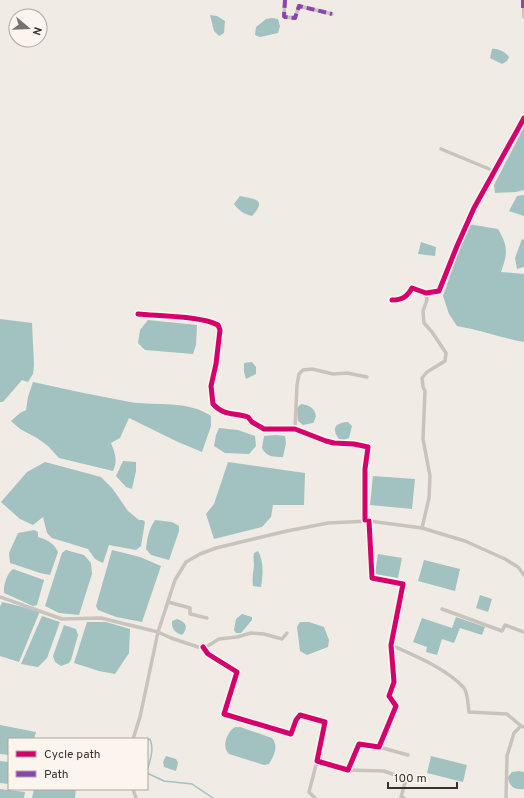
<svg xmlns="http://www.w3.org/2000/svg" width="524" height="798" viewBox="0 0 524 798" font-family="Overpass,sans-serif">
<rect width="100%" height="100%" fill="#f0ebe5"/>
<g fill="#a1c2c1">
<polygon points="210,15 217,16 225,21 224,33 219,36 214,31"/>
<polygon points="272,18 278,19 280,26 278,33 260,37 255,35 256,27 266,19"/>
<path d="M492,49C498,48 505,52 509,57L507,61L502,64L490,58Z"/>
<polygon points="524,127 524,190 516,192 495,193 494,185"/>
<polygon points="524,195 524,216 509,211 517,196"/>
<path d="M240,196C254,199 268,199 252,216C244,214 239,211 234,204Z"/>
<path d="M468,224L498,229C508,246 508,253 501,272L524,274V342C502,338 480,330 457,326L449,314L443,296Z"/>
<polygon points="522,239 524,240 524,267 517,269 515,258"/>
<polygon points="421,242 436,247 435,256 418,254"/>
<polygon points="0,319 32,323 34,365 33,374 28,382 22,380 3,402 0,402"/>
<polygon points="148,320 197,325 196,345 193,354 145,350 138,343 140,330"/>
<polygon points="252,362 256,367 256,374 246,379 244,372 244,363"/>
<path d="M33,382C65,389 97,396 130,402C156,406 188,400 211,416V426L202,452L178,442L129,418L120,438L111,443C115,453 118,461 113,471L59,458L48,446L37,438L20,429L11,421L20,413L26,410L28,397Z"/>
<path d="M301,404C312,405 320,413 313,423L303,425L298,421L297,408Z"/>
<path d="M348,422L352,426L349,438L344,440L339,439C331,428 335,423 348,422Z"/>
<polygon points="219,428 238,430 255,436 256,446 249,454 225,453 214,446 216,435"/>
<path d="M276,435L285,436L286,443L283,457C274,457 266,457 262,448L264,436Z"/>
<polygon points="123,461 136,462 136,471 132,489 126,487 116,476"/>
<polygon points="45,462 101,477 112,488 128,511 139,520 143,520 145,522 141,546 136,550 109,545 103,563 95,559 88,549 52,538 47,533 43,517 33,525 20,519 1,502 27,472"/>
<polygon points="228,462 305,473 304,505 273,505 271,517 262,527 214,539 206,514 214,504"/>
<polygon points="373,476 415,479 412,509 370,505"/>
<path d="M155,520L172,522L179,526V531L169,560L151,555L146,549C147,538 149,529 155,520Z"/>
<path d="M34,530L38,532V537C46,539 55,544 58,552L50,575L40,573L10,563L9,553L18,533Z"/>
<polygon points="66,550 84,555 91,563 92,574 79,615 59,613 45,606 62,553"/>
<polygon points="112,550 140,557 161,566 142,622 116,617 98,610 96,606"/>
<path d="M258,551C264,561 263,575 261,587L253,586C252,578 253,573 254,566C254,561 253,558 254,553Z"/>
<polygon points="378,554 402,558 398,578 375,574"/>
<polygon points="424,560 460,569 455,591 418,581"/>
<path d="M13,569L44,580L37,605L33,606L4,593C3,586 7,573 13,569Z"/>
<polygon points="480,595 492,599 488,612 476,608"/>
<polygon points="2,602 40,611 19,662 0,656 0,607"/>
<polygon points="242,614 252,617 252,620 241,633 236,633 234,630 236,619"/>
<polygon points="42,616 60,622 47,658 38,667 21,664"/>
<polygon points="456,617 485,627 482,635 460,628 454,643 442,639 437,655 426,652 427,647 413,642 422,618 452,628"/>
<path d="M177,619C186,622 189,627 182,635C175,633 171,628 172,621Z"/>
<polygon points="87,622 106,622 130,629 129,653 115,674 99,671 74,663"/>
<polygon points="300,622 309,622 324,627 329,640 328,647 307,655 300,651 297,627"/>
<polygon points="64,625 76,629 78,635 71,660 69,663 61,666 55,662 53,656"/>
<polygon points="0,725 36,732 34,739 9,739 9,755 0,754"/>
<path d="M235,727H240L272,738C279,746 274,756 269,764L264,765L229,754C221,747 227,732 235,727Z"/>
<polygon points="166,756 176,759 178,763 176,771 164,767 163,762"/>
<polygon points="431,756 467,765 463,782 427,773"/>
<polygon points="0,761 9,762 9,784 0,783"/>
<path d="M519,771L524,772V789C515,790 509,787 508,777L512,772Z"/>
<polygon points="0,789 25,792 24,798 0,798"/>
<polygon points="34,789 76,789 75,798 32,798"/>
</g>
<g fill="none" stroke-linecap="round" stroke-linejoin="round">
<path stroke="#a1c2c1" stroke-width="1.5" d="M147,740L150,739C155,752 149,760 147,773L164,781L192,784L213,798"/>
<g stroke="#c9c3be" stroke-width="3.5">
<polyline points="285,0 284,16 285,17 295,18 299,6 332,14"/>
<polyline points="523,0 524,17"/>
<polyline points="441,149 494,171"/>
<path d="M392,300C402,300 407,297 412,288L426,293L439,291L457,246L474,208L524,118"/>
<path d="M138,314C158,316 201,316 218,325L220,330L216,364L211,386L213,404C225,417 234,412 248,417L252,422L264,429H295L326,441L334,443L354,444L368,447L365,469V520"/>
<polyline points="295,429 297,385 299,374 303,370 312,369 333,374 347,373 367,377"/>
<polyline points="422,528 429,498 430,476 423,439 425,391 423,387 422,378 427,372 445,361 446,353 432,332 424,323 423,311 427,300 426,293"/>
<polyline points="0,597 62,619 101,618 158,632 171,638 198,647 206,647 219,639 237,637 251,633 264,634 282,639 287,633"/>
<polyline points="168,602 190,608 190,614 207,618"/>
<polyline points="442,609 502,631 505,625 524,632"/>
<path d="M391,645C413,655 448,669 464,688C468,693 468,706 469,712L507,714L521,726L524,727"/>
<polyline points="203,647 208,654 237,672 224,714 291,734 296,720 300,715 325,722 317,761 348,770 359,744 379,747 396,706 389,696 394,682 391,645 403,584 372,578 369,521"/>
<polyline points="133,739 140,717 158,632 175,580 186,562 200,554 216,548 287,531 328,523 369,521 422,528 465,541 505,559 518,567 524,575"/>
<polyline points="379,747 408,755"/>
<polyline points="348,770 384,771 406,779 401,797 404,798"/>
<polyline points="133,789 136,798"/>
<polyline points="315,798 309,792 317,761"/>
<polyline points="506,798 507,756 514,733 521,726"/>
</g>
<g stroke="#8e44ad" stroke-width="4" stroke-dasharray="8 4" stroke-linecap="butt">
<polyline points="285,0 284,16 285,17 295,18 299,6 332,14"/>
<polyline points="523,0 523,11"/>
</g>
<defs>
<g id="cycleway">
<path d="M392,300C402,300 407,297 412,288L426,293L439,291L457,246L474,208L524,118"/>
<path d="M138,314C158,316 201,316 218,325L220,330L216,364L211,386L213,404C225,417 234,412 248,417L252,422L264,429H295L326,441L334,443L354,444L368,447L365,469V520"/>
<polyline points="203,647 208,654 237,672 224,714 291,734 296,720 300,715 325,722 317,761 348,770 359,744 379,747 396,706 389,696 394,682 391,645 403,584 372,578 369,521"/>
</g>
</defs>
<use href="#cycleway" stroke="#fbf5ee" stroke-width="8"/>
<use href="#cycleway" stroke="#d6006c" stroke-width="5"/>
</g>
<rect x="8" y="738" width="140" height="52" fill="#fbf5ee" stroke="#aea6a0"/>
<rect x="16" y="751" width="20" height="6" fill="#d6006c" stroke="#aea6a0"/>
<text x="44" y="758" font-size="12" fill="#3b302b">Cycle path</text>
<rect x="16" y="771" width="20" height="6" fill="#8e44ad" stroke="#aea6a0"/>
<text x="44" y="778" font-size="12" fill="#3b302b">Path</text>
<g transform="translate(28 28) rotate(109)"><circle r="19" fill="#fbf5ee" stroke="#aea6a0"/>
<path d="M0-3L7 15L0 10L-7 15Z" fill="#7a716c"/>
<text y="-6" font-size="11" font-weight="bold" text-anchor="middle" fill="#3b302b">N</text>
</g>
<path d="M388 782v6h69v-6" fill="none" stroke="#3b302b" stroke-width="2"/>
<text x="394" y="782" font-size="12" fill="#3b302b" stroke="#fbf5ee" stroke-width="3" paint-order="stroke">100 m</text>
</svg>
